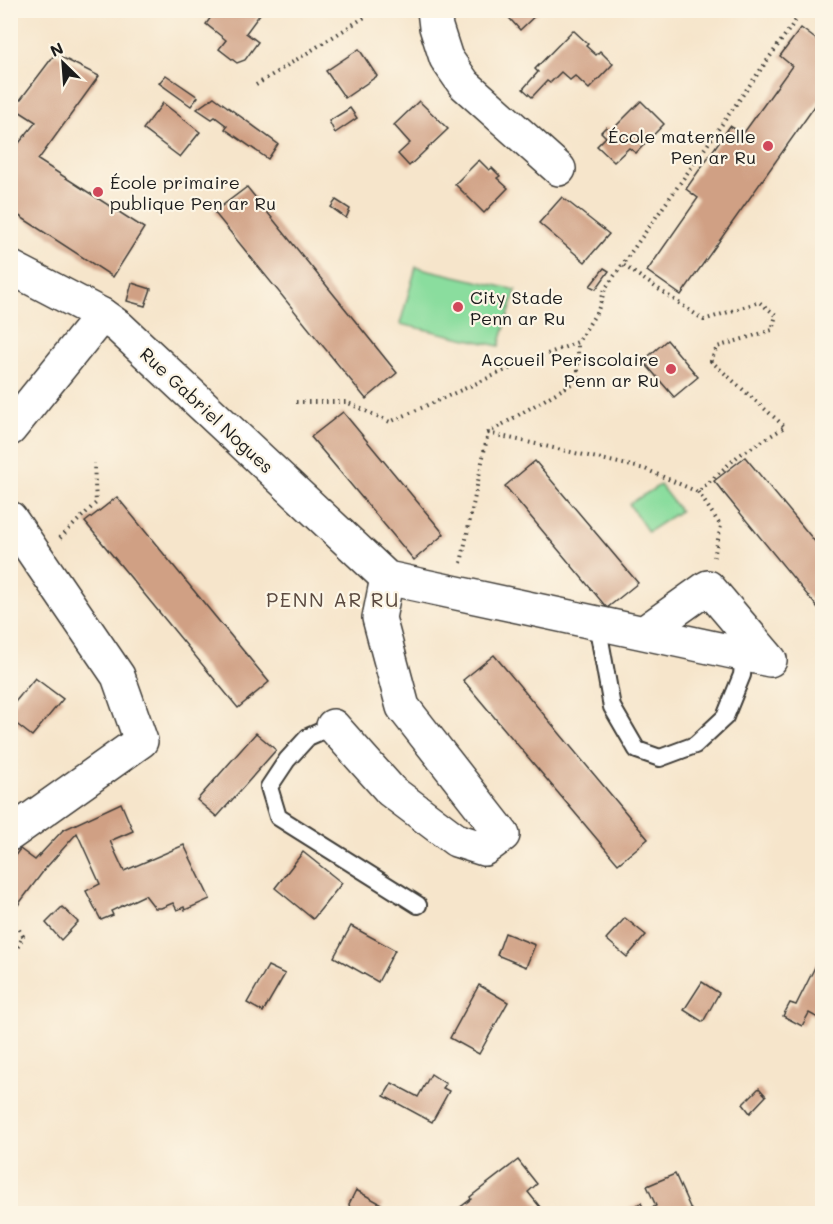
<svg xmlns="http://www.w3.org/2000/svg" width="833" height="1224" viewBox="0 0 833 1224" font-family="Mali,sans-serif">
<rect width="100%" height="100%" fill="#fcf5e5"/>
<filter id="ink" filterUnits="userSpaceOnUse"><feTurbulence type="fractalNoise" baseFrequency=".0167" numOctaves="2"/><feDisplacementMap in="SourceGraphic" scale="12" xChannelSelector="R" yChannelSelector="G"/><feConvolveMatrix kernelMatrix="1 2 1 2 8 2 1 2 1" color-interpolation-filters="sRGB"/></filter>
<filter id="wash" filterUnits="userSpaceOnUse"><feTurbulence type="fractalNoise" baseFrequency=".008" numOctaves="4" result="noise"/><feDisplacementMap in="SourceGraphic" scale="24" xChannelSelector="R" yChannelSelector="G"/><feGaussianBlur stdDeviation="1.35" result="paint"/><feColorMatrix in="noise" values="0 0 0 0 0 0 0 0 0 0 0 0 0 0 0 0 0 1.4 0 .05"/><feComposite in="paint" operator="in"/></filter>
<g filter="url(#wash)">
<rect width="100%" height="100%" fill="#f6e5cb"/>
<g fill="#8add9e" stroke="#537c5d" stroke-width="1.5">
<polygon points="416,267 516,290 499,346 400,324"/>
<polygon points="660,485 680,511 648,532 629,504"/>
</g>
<g id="blocks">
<g fill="#d0a084">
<polygon points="216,10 263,10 246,33 258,42 245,60 237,63 219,49 226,40 206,24"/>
<polygon points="502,10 541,10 520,30"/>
<polygon points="801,28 822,44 822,96 681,295 647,271 698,198 686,189 730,126 743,134 792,66 780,56"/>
<polygon points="573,30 588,44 586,46 596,55 600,51 613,64 589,89 575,76 570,80 561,72 550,83 547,81 532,97 523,89 538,72 535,69"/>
<polygon points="359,49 377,76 345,98 326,71"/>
<polygon points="55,54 99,76 38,160 144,228 113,277 10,210 10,145 15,148 36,122 14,108"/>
<polygon points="166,75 198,97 191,106 159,83"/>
<polygon points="214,97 278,144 268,159 225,129 227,126 215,117 212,119 197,109"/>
<polygon points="419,101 448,129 409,166 398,154 410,143 394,125"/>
<polygon points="641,101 664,124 636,153 629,148 614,162 597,146 606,137 601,132 606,127 611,131"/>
<polygon points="163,103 200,132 180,157 143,129"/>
<polygon points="350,108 357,118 335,133 329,121"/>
<polygon points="479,160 489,170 492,168 500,176 497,178 508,188 484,213 455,184"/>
<polygon points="247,187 397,373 366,399 214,212"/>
<polygon points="562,197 609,234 585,262 539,223"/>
<polygon points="336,200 350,209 346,218 331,207"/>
<polygon points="604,268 609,271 596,289 590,286"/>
<polygon points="132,283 151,289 145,306 127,301"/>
<polygon points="667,340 698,377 674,397 643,361"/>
<polygon points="343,412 444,534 414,560 311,437"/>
<polygon points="745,457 822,550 822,613 714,481"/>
<polygon points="535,461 638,583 607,608 505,486"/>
<polygon points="117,497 269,682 238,708 85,522"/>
<polygon points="494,655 648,839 618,864 463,680"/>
<polygon points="35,678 63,699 32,736 10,719 10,708"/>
<polygon points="256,733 276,750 217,817 197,800"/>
<polygon points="121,803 133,831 110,841 124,871 184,845 210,899 185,910 184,907 177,910 173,903 161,908 155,908 145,895 111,911 113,915 101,920 86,891 100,884 77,833 45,869 15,909 10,906 10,862 20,849 35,860 63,830"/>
<polygon points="303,852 342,883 313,919 275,888"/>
<polygon points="62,907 78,922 61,940 46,923"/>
<polygon points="625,918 646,935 627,957 606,939"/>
<polygon points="351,926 395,950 378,982 334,957"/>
<polygon points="505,933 535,945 526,967 497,955"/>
<polygon points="817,963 822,966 822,1020 809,1013 802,1026 783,1016 790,1003 796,1005"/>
<polygon points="268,966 285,974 263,1012 247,1003"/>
<polygon points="702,982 719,993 703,1022 684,1010"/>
<polygon points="479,985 508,1002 479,1054 450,1038"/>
<polygon points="431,1074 446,1084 443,1088 449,1091 432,1122 384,1096 392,1083 418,1097"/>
<polygon points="759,1088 766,1096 750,1113 743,1104"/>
<polygon points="518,1160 537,1184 528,1192 540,1207 532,1214 461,1214 458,1209 471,1199 470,1197"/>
<polygon points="675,1174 693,1214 617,1214 641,1203 645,1211 656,1206 647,1186"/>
<polygon points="356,1190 383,1205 378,1214 351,1214 349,1204"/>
</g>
</g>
</g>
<g filter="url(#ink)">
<use href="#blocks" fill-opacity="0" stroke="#3d3a36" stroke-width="1.5"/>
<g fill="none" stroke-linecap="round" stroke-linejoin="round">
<defs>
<g id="lane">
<polyline points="597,623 612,707 637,750 660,758 695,745 725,717 742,675 744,654"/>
<polyline points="333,726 308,737 287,760 269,787 278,817 418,905"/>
</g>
<g id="street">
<polyline points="434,10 436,27 446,58 464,84 559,169"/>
<polyline points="10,267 102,315 119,327 387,578 770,660 708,587 645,632"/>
<polyline points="10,429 102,315"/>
<polyline points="10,518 118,676 141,741 10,834"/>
<polyline points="333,726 391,791 456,840 484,849 503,835 403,707 379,618 387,578"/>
</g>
</defs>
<use href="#lane" stroke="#3d3a36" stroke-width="20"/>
<use href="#street" stroke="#3d3a36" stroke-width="36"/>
<g stroke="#3d3a36" stroke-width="4" stroke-dasharray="1.5 4.5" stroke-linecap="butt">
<polyline points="808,10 822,21"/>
<polyline points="256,85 376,10"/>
<polyline points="296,402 346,402 390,422 506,370 578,342 598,310 605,289 803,10"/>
<polyline points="488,433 645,469 698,492 738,456 785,427 711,361 717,347 772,330 776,315 759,302 704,320 623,265"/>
<polyline points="698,492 721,526 714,557"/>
<polyline points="60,538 96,503 94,463"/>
<polyline points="461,563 488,433 578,380 578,342"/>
<polyline points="10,922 18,928 23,936 19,945 10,957"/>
</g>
<use href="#lane" stroke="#fff" stroke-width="16"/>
<use href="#street" stroke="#fff" stroke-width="33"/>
</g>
</g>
<g fill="#d1495b" stroke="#fcf5e5" stroke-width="2">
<circle cx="768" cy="146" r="6"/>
<circle cx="98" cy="192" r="6"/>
<circle cx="458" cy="307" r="6"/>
<circle cx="671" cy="369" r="6"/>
</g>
<g text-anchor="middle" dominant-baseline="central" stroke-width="4.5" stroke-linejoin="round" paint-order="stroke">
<g font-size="18" fill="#1c1c1c" stroke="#fcf5e5" text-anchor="end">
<text x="756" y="136">École maternelle<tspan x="756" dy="21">Pen ar Ru</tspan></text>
<text x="110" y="182" text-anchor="start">École primaire<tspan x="110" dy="21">publique Pen ar Ru</tspan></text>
<text x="470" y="297" text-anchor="start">City Stade<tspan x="470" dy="21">Penn ar Ru</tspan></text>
<text x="659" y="359">Accueil Periscolaire<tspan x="659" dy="21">Penn ar Ru</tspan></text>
</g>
<g font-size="18" fill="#1c1c1c" stroke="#fcf5e5">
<text transform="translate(207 410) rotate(43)">Rue Gabriel Nogues</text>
</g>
<g font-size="20" letter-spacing="1.5" fill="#5b4a40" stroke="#fcf5e5">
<text x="333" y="599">PENN AR RU</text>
</g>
</g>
<rect width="833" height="1224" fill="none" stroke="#fcf5e5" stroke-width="36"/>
<g transform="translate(63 63) rotate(335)" stroke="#fcf5e5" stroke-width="4.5" paint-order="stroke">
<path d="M0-4.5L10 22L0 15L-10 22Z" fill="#1c1c1c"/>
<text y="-9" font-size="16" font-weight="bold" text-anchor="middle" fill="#1c1c1c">N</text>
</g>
</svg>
